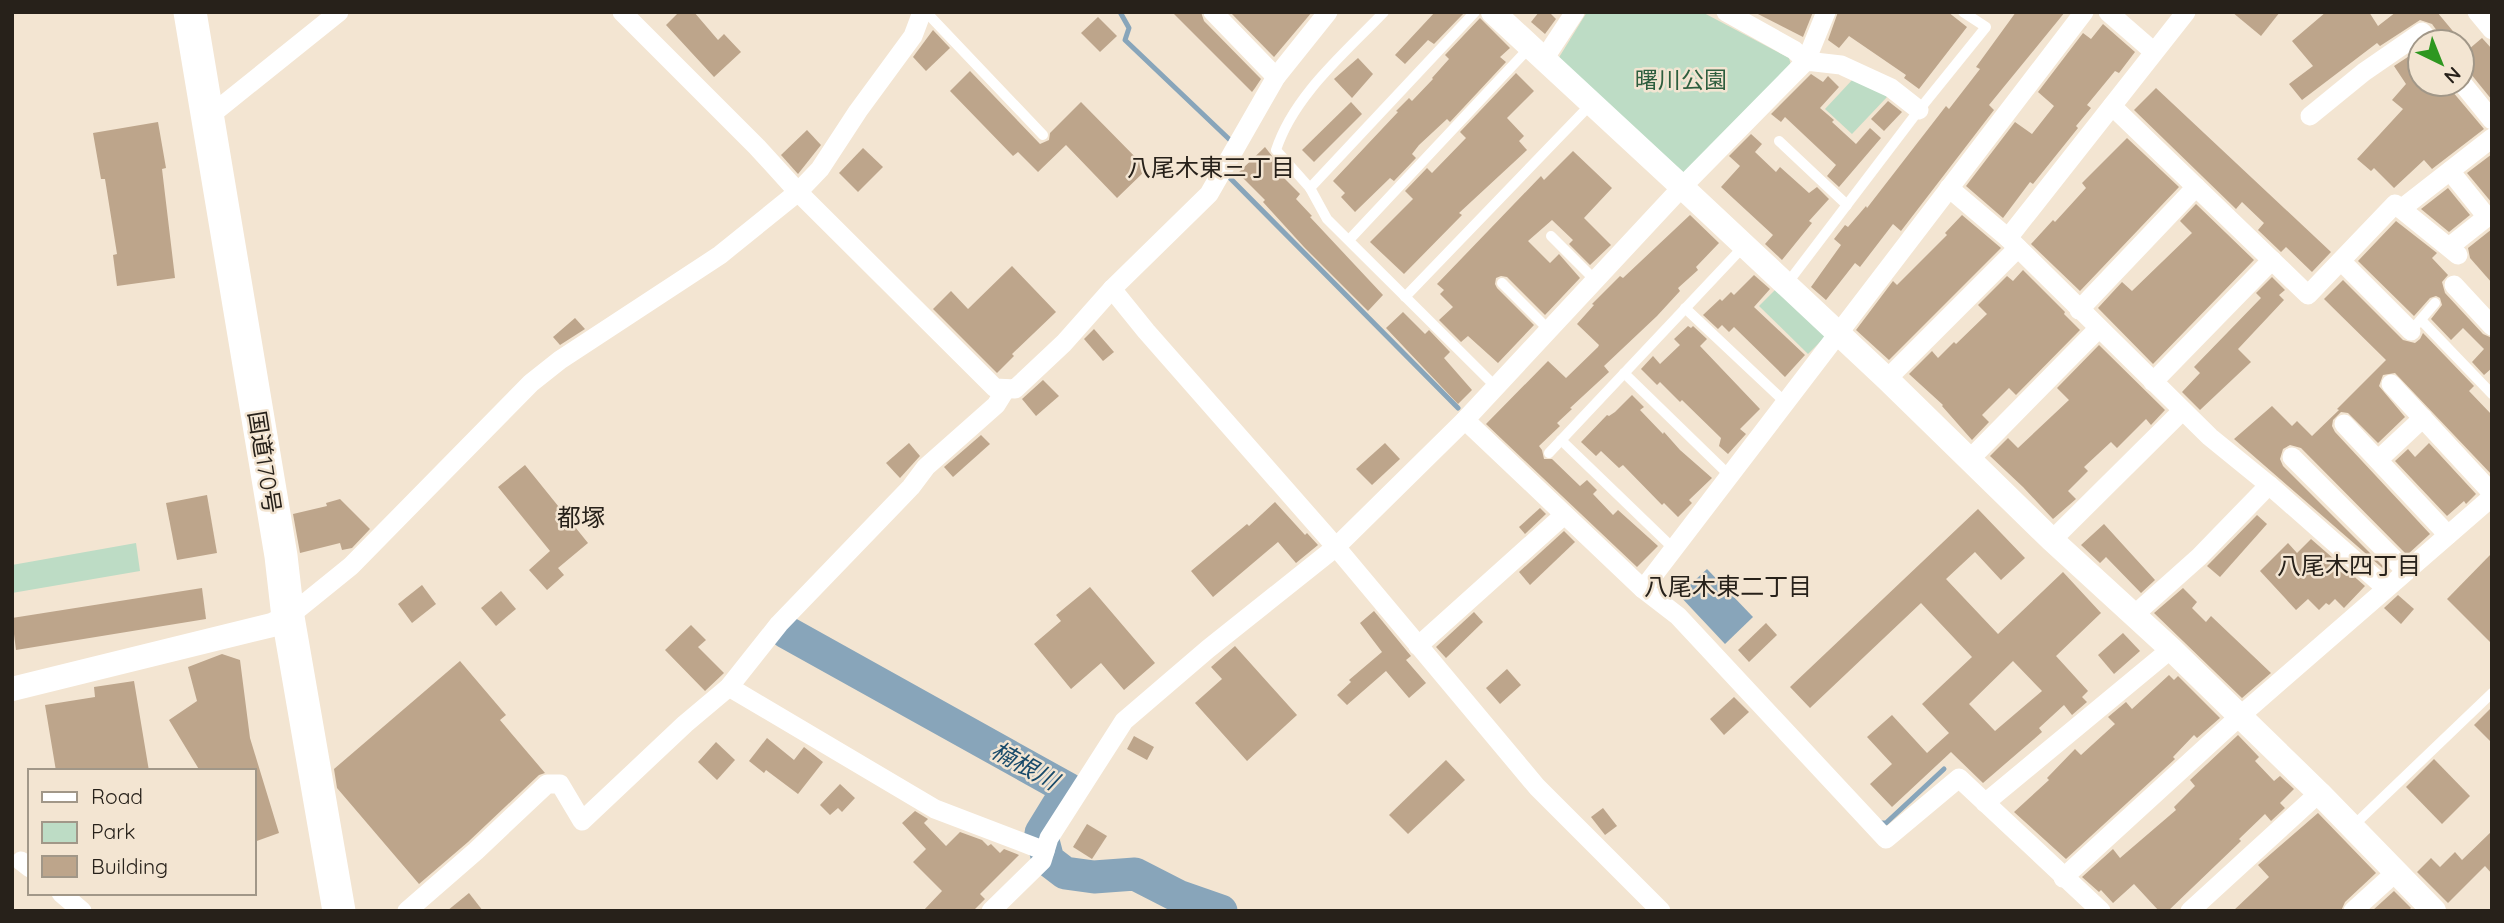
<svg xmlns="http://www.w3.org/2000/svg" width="2504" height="923" viewBox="0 0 2504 923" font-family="Quicksand,'Noto Sans JP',sans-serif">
<rect width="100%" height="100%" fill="#f3e5d2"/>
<g fill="#bddcc5">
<polygon points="1587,12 1702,12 1789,58 1791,65 1684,173 1558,59"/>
<polygon points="1854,78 1877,88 1887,97 1852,134 1825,109"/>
<polygon points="1777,288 1826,336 1808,354 1759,306"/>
<polygon points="136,543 140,571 12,593 12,565"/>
</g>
<polygon fill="#88a5ba" points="1707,569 1753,617 1725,644 1679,595"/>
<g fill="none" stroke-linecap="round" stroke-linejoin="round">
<g stroke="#88a5ba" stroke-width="5">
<polyline points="1120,12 1129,28 1125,40 1230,140"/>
<polyline points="1226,174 1458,408"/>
<polyline points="1879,823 1886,823 1944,769"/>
</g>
<polyline stroke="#88a5ba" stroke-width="33" points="786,632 1068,789 1041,833 1048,860 1065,873 1094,877 1135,874 1178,896 1221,911"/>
</g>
<g fill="#bda58b" fill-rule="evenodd">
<polygon points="679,12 694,12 718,40 724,34 741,52 714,77 666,25"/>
<polygon points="1172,12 1201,12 1204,21 1261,79 1255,88 1252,92"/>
<polygon points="1230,12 1312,12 1274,57"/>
<polygon points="1435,12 1465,12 1434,44 1428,40 1405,64 1395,55"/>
<polygon points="1539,12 1549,12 1556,19 1545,34 1531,22"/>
<polygon points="1754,12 1813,12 1803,37"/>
<polygon points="1838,12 1948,12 1967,27 1919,89 1904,78 1906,75 1849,36 1839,48 1828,40"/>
<polygon points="2016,12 2065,12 1989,105 1994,110 1901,231 1893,224 1860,267 1855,263 1826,300 1811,287 1841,245 1834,239 1845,225 1848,227 1866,206 1867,208 1946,106 1949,109 1980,69 1976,67"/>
<polygon points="2232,12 2280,12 2261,36"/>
<polygon points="2326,12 2369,12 2378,26 2396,12 2437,12 2462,42 2442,42 2440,35 2432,24 2420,20 2380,46 2377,43 2302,100 2289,84 2313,66 2292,41"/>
<polygon points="1098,17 1117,36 1100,52 1081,33"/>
<polygon points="1480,18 1510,48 1500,57 1506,62 1450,122 1447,119 1419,145 1412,154 1416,158 1394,181 1390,178 1355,212 1341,197 1345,193 1333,181 1398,112 1396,111 1409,98 1412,101 1433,79 1432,78 1449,59 1445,55"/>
<polygon points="2103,24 2135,52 2119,73 2115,71 2087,105 2091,108 2076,126 2078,128 2033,184 2030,182 2003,218 1966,186 2015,122 2032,134 2054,106 2038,92 2083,33 2091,39"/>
<polygon points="933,30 950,48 926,71 913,57"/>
<polygon points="2482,38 2492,49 2492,100 2462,63 2462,55"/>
<polygon points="2420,49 2420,84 2450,84 2452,91 2484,129 2432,169 2424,160 2394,188 2374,168 2371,171 2357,159 2403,109 2392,100 2406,84 2394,66"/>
<polygon points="1358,58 1373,74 1352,98 1334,79"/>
<polygon points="970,71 1040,144 1049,140 1050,133 1081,102 1147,169 1117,198 1066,145 1038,172 1018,152 1013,156 950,91"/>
<polygon points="1516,73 1534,91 1507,118 1524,136 1519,141 1527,150 1459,213 1462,215 1404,274 1370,242 1413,199 1405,191 1427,168 1432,173 1466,138 1460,132"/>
<polygon points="1811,74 1823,82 1828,76 1839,87 1820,108 1834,120 1832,122 1856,144 1870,128 1881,138 1839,187 1827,176 1836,165 1785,117 1781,122 1771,114"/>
<polygon points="2156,88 2331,252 2312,272 2286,247 2281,252 2258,230 2264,223 2242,202 2236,209 2134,110"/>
<polygon points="1888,101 1902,112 1884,131 1871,119"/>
<polygon points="1351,102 1362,114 1314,162 1302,150"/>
<polygon points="158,122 166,168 162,169 175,278 117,286 113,255 117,254 105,179 101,179 93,133"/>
<polygon points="807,130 821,145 798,174 781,155"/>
<polygon points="1751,134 1762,144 1755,152 1776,172 1780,167 1809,193 1817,187 1829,199 1809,221 1812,223 1782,260 1765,244 1773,235 1721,187 1740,166 1729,156"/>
<polygon points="2127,138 2179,187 2080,291 2031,244 2053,220 2055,222 2086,188 2082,183"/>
<polygon points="1265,147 1279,165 1275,169 1300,194 1296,199 1312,216 1310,217 1383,295 1368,311 1304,247 1263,202 1265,200 1238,173"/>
<polygon points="863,148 883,167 858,192 839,173"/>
<polygon points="1573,151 1612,188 1584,218 1611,245 1590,265 1569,244 1573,240 1552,220 1528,241 1550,263 1559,254 1580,278 1545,315 1507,277 1501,276 1496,278 1495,284 1497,288 1534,325 1498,363 1468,336 1461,342 1439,320 1453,307 1440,294 1444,290 1437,284 1541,176 1544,180"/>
<polygon points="2492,154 2492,203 2467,173"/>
<polygon points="2448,188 2470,215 2449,232 2421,209"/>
<polygon points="2196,204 2254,260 2153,364 2098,308 2122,282 2132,291 2192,233 2180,221"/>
<polygon points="1690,215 1719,243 1696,267 1698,270 1678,288 1680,291 1657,316 1604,366 1609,372 1570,408 1572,409 1557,423 1560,426 1539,446 1542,450 1544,459 1552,459 1580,486 1587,480 1597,490 1593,494 1613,515 1618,510 1658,546 1637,567 1486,424 1548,361 1566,378 1598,347 1599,345 1577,324 1594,305 1592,304 1620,276 1623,278"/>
<polygon points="1962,215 2001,248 1889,360 1856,330 1893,281 1897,285 1947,235 1945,233"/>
<polygon points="2396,221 2437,253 2432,258 2448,275 2442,282 2445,293 2483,334 2492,338 2492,368 2484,375 2472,362 2484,349 2463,328 2451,340 2431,319 2442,305 2440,298 2436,296 2430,298 2414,316 2358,261"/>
<polygon points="2492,229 2492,283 2470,258 2468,248"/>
<polygon points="1012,266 1056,312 1012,354 1014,356 997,373 933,309 951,291 968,309"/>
<polygon points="2023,270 2065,312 2064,314 2080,330 2016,395 2009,388 1982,415 1989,422 1972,440 1942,406 1943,405 1909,374 1932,351 1938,358 1954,342 1956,344 1987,314 1978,305 2007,276 2013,281"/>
<polygon points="1754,275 1770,289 1754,307 1805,355 1785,377 1734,327 1729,332 1722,325 1718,329 1703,315 1720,299 1722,301 1731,292 1734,295"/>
<polygon points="2272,277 2285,290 2279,295 2284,300 2238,349 2251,362 2200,410 2182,392 2200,373 2194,367 2261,298 2256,293"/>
<polygon points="2343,280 2403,340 2415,343 2420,339 2423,333 2474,386 2469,391 2492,415 2492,475 2395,373 2383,375 2379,386 2405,417 2378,443 2348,413 2341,412 2333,420 2332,426 2335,432 2430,534 2407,555 2301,448 2290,445 2283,449 2280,459 2283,466 2388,571 2387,572 2234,439 2272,406 2292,426 2297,421 2312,436 2339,410 2337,409 2386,360 2324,299"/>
<polygon points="1403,312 1425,334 1429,330 1450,352 1444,358 1472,390 1458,404 1386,328"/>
<polygon points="575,318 585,329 560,345 553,337"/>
<polygon points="1688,326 1691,328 1693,326 1707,339 1700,346 1760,409 1740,429 1746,434 1728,454 1719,446 1721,438 1682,400 1680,402 1660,382 1657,385 1641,369 1653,356 1660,364 1680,345 1674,339"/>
<polygon points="1094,329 1114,352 1103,361 1084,339"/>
<polygon points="2099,345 2165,410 2151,425 2146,419 2117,448 2111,442 2084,467 2088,471 2068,491 2076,499 2053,519 2023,487 1990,456 2008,438 2018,448 2069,400 2057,388"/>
<polygon points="1043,380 1059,396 1036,416 1022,399"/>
<polygon points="1632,395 1644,407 1640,410 1663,434 1664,432 1680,450 1712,478 1689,500 1692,503 1678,517 1664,503 1662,505 1623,465 1619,468 1601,451 1596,456 1581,442 1607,415 1609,416 1615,412"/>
<polygon points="981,435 990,444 953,477 944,467"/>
<polygon points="909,443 920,456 900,478 886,463"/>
<polygon points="1385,443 1400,459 1372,485 1356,469"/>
<polygon points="2429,443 2476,494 2466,504 2464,501 2447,516 2395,461 2408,449 2415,457"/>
<polygon points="525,465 588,543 558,568 564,575 547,590 529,570 550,551 498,487"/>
<polygon points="207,495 217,553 177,560 166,503"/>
<polygon points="340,499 370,529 352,548 342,550 340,543 300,553 293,514 327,506 326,503"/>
<polygon points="1275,502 1305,535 1307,533 1318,545 1296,563 1278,542 1213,597 1191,571 1247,524 1249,526"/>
<polygon points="1540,508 1546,514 1525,534 1519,527"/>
<path d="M1978,509L2025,558L2001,580L1975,552L1946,579L1998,634L2063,572L2101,613L2056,656L2088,691L2082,697L2087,702L2072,715L2064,705L2039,728L2042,732L1983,783L1951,752L1892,807L1870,784L1892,764L1867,737L1892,715L1927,753L1949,733L1922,704L1972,657L1921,603L1810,708L1790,687ZM2013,661L2042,691L1995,731L1969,704Z"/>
<polygon points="2257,515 2267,524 2220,577 2207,566"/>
<polygon points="2104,524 2155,580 2141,593 2106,557 2100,563 2081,545"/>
<polygon points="1564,531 1575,542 1530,585 1519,572"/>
<polygon points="2311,539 2365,586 2344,608 2335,599 2329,605 2326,603 2319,610 2308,599 2296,610 2260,571 2288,543 2297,553"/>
<polygon points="2492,553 2492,644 2447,599"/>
<polygon points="422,585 436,604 412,623 398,604"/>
<polygon points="1090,587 1155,663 1124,690 1101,663 1071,689 1034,644 1061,621 1056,615"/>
<polygon points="202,588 206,619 16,650 12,618"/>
<polygon points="2183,588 2197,602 2192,608 2206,622 2211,616 2271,673 2242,698 2154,613"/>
<polygon points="501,591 516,609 496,626 481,608"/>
<polygon points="2398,595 2414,609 2401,624 2384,608"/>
<polygon points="1374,611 1411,656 1406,660 1426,683 1409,698 1386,671 1347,705 1337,695 1351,682 1349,680 1382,652 1360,623"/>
<polygon points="1474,612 1483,622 1446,658 1436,647"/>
<polygon points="1766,623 1777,635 1749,662 1738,650"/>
<polygon points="691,625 706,640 698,647 724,673 705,691 665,650"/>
<polygon points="2123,633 2140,651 2114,674 2098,655"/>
<polygon points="1235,646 1297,715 1247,761 1195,703 1222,679 1211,667"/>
<polygon points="222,654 240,660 250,738 279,833 254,842 254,771 200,771 169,720 197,701 188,667"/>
<polygon points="460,661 506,715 500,720 545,773 539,775 468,842 419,884 337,788 334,769"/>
<polygon points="1507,669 1521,685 1500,704 1486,688"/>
<polygon points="2169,675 2174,680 2178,676 2220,718 2197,738 2194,735 2173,757 2175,759 2066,859 2014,812 2049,780 2047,778 2075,749 2081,755 2115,724 2108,717 2126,702 2132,709"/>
<polygon points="134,681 149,771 56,771 45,705 95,697 94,687"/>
<polygon points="1734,697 1749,712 1724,735 1710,719"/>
<polygon points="2492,707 2492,743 2474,725"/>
<polygon points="2238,735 2259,757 2255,761 2274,781 2280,776 2294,789 2280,803 2285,808 2271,821 2265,814 2239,839 2241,841 2168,911 2159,911 2134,884 2113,903 2101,890 2099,892 2082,877 2113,849 2120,858 2176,810 2174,807 2195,786 2190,780"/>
<polygon points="1134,736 1154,747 1147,760 1127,749"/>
<polygon points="767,738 794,760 804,747 823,762 798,794 766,770 764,773 749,761"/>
<polygon points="716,742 735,760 717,780 698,762"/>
<polygon points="2434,759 2470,796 2442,824 2406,787"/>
<polygon points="1446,760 1465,780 1408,834 1389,815"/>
<polygon points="840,784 855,798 842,812 838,808 830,815 820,805"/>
<polygon points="1603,808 1617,826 1605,835 1591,817"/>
<polygon points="915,811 928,819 924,823 946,846 960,832 982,840 988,846 991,844 1000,853 1004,849 1019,855 980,894 985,899 973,911 923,911 942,891 913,862 926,849 902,823"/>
<polygon points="2318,813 2376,873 2345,902 2341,911 2233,911 2269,877 2258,865"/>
<polygon points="1087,824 1107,836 1092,859 1073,847"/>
<polygon points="2492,831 2492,874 2485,866 2448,903 2417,872 2431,858 2440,867 2455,852 2462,860"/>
<polygon points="2394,891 2411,908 2408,911 2372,911"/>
<polygon points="469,893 483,911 447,911"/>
</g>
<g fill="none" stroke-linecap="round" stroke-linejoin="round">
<g stroke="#fff" stroke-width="10">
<polyline points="926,12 1043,135"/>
<path d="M1384,12C1344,54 1294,95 1276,150L1310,188L1327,219L1496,387"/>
<polyline points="1779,141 1847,205"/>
<polyline points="1310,188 1475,12"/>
<polyline points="1551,236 1595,280"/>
<polyline points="1349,240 1530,47"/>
<polyline points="1502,283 1549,330"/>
<polyline points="1786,285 1919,110 1986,27 1963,12"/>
<polyline points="1405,297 1592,103"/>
<polyline points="1685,308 1786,403"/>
<polyline points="2421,320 2492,394"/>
<polyline points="2417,324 2435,303"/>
<polyline points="1624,373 1730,476"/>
<polyline points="1561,440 1674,549"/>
<polyline points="1549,453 1744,246"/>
<polyline points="2352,827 2492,693"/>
</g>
<g stroke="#fff" stroke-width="19">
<polyline points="622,12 757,147 798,192 995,388 1015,389 1064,343 1112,289 1209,194 1276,77 1328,12"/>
<polyline points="1213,12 1276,77"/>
<polyline points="1726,12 1794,50 1806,61 1826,12"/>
<polyline points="2108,12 2154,52"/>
<polyline points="2477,12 2492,30"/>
<polyline points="1544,59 1575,12"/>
<polyline points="2462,83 2492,120"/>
<polyline points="2112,106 2308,295 2395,204 2458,255"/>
<polyline points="2310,116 2364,72 2422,32 2430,42"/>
<polyline points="207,118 339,12"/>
<polyline points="1949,188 2008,238 2210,437 2269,485 2386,588"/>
<polyline points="2401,209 2492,138"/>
<polyline points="2008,238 2186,12"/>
<polyline points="2449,247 2487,217 2450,171"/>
<polyline points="2341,261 2411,331"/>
<polyline points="2454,285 2492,326"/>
<polyline points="1112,289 1146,331 1336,547 1537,787 1661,911"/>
<polyline points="2079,310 2196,187"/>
<polyline points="1887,379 2018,248"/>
<polyline points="2153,382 2272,260"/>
<polyline points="2391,384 2492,493"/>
<polyline points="1465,420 1643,589 1678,616 1886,839 1959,778 2101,911"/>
<polyline points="2344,424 2448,535"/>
<polyline points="2292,457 2406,571"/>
<polyline points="1970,459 2098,329"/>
<polyline points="2378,460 2423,418"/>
<polyline points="2052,540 2182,411"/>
<polyline points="1643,589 2084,12"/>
<polyline points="2134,615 2199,557 2269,485"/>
<polyline points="288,617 351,566 531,383 560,360 720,255 798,192 820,169 858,111 913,36 922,12"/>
<polyline points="1418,646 1564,515"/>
<polyline points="729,687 935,809 1045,851"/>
<polyline points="1985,803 2171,649"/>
<polyline points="21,861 30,868"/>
<polyline points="2063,878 2240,716 2492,497"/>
<polyline points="61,893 82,911"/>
<polyline points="407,911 476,851 547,784 560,784 582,821 685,724 729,687 779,624 911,487 926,467 996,405 1006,389"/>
<polyline points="991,911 1042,861 1049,838 1124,721 1208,649 1336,547 1465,420 1682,187 1806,61 1841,65 1891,88 1919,110"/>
<polyline points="2190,911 2319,793"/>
<polyline points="2353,911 2396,872"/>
</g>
<g stroke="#fff" stroke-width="24">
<polyline points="1493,12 1682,187 1887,379 2052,540 2171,649 2319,793 2434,911"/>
<polyline points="12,689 272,625 288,617"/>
</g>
<polyline stroke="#fff" stroke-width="33" points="190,12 281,556 288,617 339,911"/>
</g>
<g text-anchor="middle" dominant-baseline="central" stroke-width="5" stroke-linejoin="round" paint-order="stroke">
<g font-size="23" fill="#2d5e3e" stroke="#f3e5d2">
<text x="1681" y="79">曙川公園</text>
</g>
<g font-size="23" fill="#27211a" stroke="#f3e5d2">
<text transform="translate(265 462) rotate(81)">国道170号</text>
</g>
<g font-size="24" fill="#27211a" stroke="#f3e5d2">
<text x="1211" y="167">八尾木東三丁目</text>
<text x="581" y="517">都塚</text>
<text x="2349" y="565">八尾木四丁目</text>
<text x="1728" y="586">八尾木東二丁目</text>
</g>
<g font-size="24" font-style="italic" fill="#184a6a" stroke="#f3e5d2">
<text transform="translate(1025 765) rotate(29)">楠根川</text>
</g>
</g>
<rect width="2504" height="923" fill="none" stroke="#27211a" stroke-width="28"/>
<rect x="28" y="769" width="228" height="126" fill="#f3e5d2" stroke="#a19788" stroke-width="2"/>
<rect x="42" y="792" width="35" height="10" fill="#ffffff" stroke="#a19788" stroke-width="2"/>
<text x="91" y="804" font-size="21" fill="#27211a">Road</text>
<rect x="42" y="822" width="35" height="21" fill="#bddcc5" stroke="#a19788" stroke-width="2"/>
<text x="91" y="839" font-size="21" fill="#27211a">Park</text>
<rect x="42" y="856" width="35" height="21" fill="#bda58b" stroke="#a19788" stroke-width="2"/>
<text x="91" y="874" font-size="21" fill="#27211a">Building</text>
<g transform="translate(2441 63) rotate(137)"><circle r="33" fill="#f3e5d2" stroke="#a19788" stroke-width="2"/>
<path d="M0-5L12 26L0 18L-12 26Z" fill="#2e9720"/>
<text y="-10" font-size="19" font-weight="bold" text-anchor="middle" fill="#27211a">N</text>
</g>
</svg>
